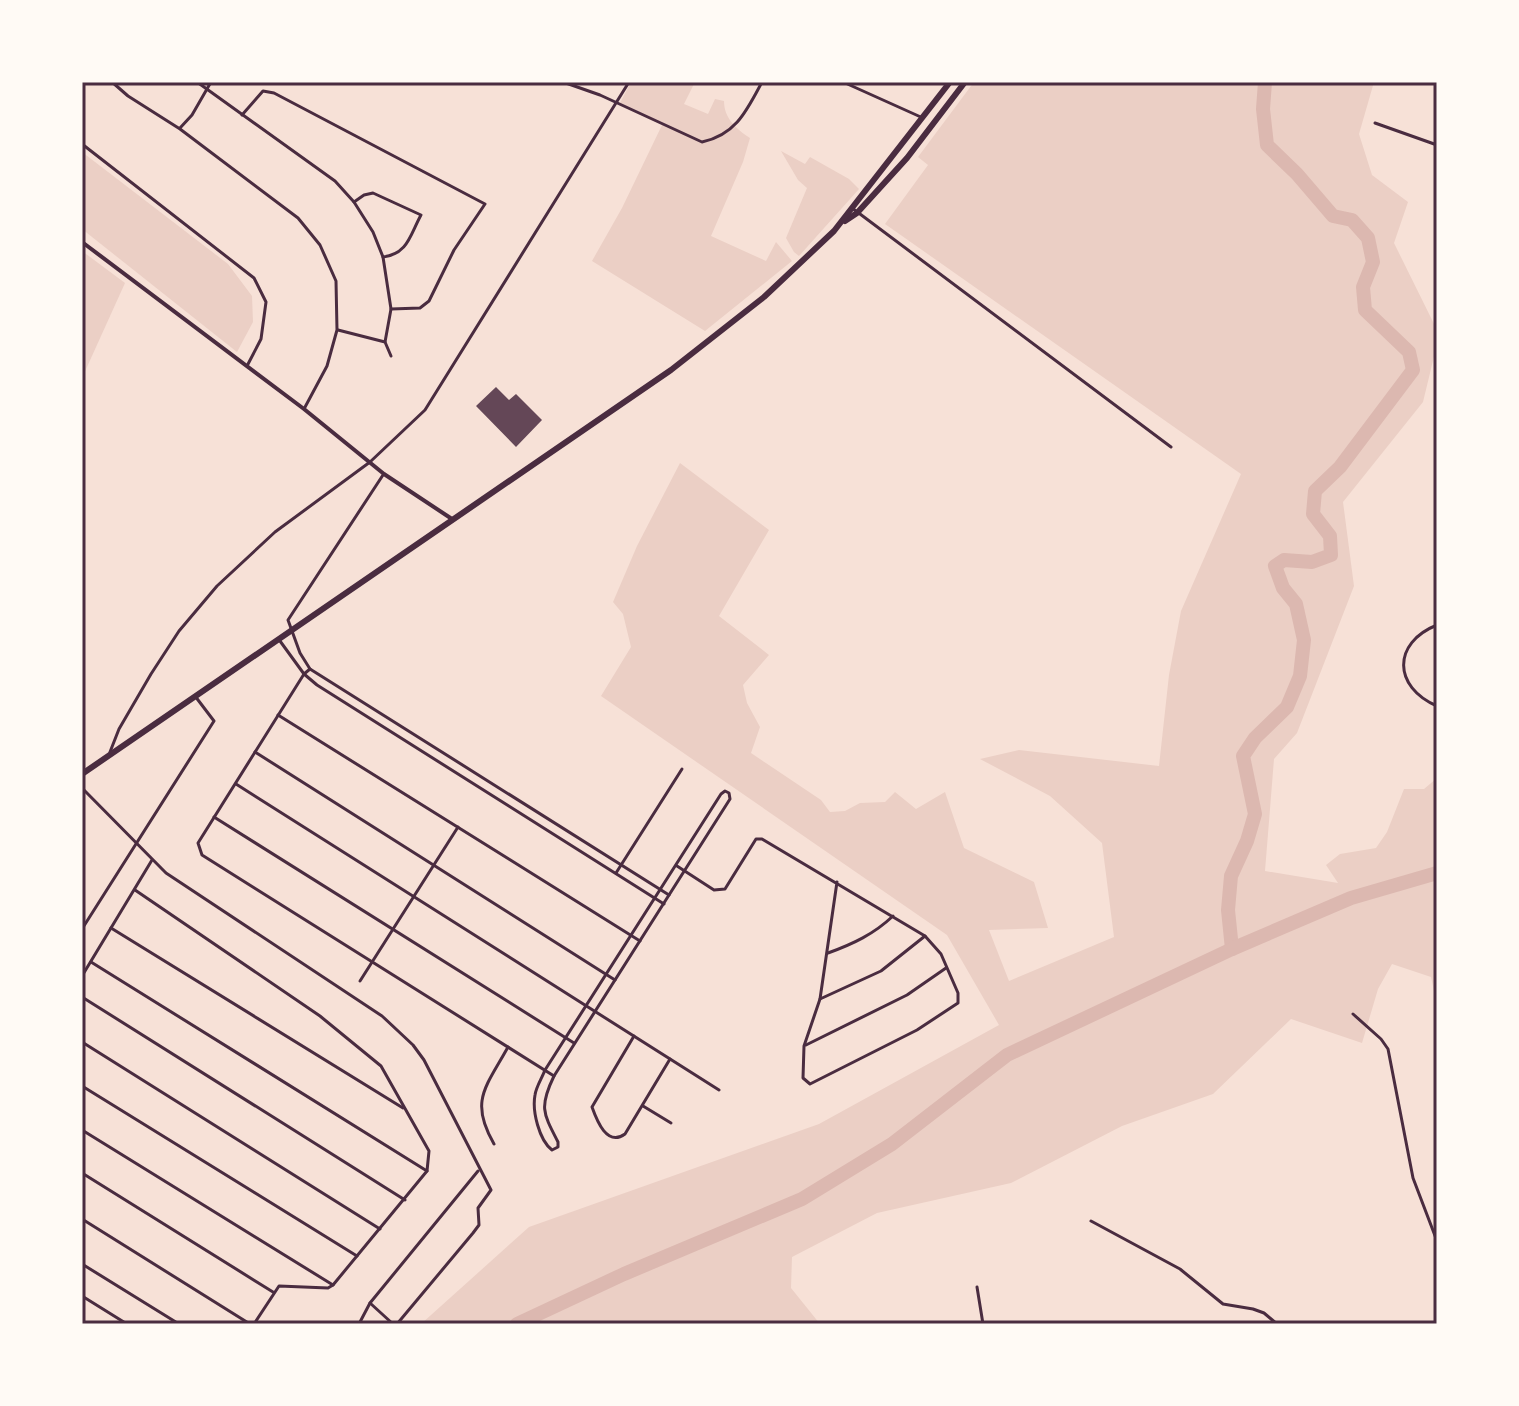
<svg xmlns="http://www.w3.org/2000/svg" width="1519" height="1406" viewBox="0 0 1519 1406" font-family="Inter,sans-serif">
<rect width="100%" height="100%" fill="#f7e1d7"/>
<g fill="#ebcfc5">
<path d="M631,82H695L684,104L708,114L715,99L724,101C724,118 736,129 750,138L743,162L711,236L766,261L776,242L792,261L705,331L592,261L622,208L663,123L620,103Z"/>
<polygon points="974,82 1374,82 1359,134 1372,175 1408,202 1394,243 1437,330 1437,344 1423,402 1343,502 1354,586 1297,733 1274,759 1265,871 1338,883 1326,865 1340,854 1376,848 1387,832 1404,789 1424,789 1437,778 1437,1005 1431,977 1392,964 1378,989 1362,1043 1291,1019 1213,1094 1122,1126 1011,1183 877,1213 792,1257 791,1288 820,1324 421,1324 529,1227 819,1124 999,1025 947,935 601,696 631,647 623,614 613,602 637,546 680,463 769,530 719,616 769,655 743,685 747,703 760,727 751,753 821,800 830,812 845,811 860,803 885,802 895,792 916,809 945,792 964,848 1034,882 1048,928 989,930 1009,981 1114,937 1102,843 1050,796 980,759 1019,750 1159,766 1169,675 1181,611 1241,474 885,224 928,165 918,157"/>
<polygon points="781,151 805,164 810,157 849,179 859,189 799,256 794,252 786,238 807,188 798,180"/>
<polygon points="82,152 228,264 252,296 253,322 237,352 82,229"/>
<polygon points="82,251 125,283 82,378"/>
</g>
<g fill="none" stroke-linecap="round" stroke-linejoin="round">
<g stroke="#dcb8b0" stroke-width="14">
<polyline points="1232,949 1228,910 1231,876 1247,841 1255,814 1243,756 1255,738 1287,707 1300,676 1304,640 1296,604 1283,588 1275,566 1284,560 1312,562 1331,555 1330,536 1313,514 1315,491 1340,467 1413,370 1409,352 1365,310 1363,287 1373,262 1368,238 1352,220 1333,216 1297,174 1267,145 1263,109 1265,82"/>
<polyline points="517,1324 624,1274 802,1199 892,1144 1007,1055 1232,949 1351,898 1437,873"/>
</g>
</g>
<polygon fill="#644757" points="496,387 509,400 516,394 542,420 516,447 476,406"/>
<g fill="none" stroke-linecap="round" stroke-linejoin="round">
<g stroke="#4a2c40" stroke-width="3">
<polyline points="112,82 128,96 180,129 298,218 320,245 336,281 337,330 327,366 304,409"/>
<polyline points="197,82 335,181 354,202 373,232 383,257 391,309 385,342"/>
<path d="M563,82L600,95L702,142C736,135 747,110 762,82"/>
<polyline points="843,82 923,118"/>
<polyline points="242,115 263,91 274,93 485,204 454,250 429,301 420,308 391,309"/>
<polyline points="1375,123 1437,145"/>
<polyline points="180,128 192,115 211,82"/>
<polyline points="82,144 254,278 266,302 261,339 247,366"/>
<path d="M354,202L364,195L373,193L421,215C410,235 408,254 383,257"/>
<polyline points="852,208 1171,447"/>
<polyline points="338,330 385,342 391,356"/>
<polyline points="383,475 288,620 300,653 310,669 669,895"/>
<path d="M1437,625C1392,643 1393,687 1437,706"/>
<polyline points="280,641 304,674 317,685 664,904"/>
<polyline points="310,669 304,674 198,843 202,855 554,1076"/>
<polyline points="278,715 640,941"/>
<polyline points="110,752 119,729 151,674 179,631 217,586 275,532 370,462 425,410 629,82"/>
<polyline points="255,752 615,980"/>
<polyline points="236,784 719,1090"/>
<polyline points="82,788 166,873 382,1016 413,1045 424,1060 491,1190 478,1208 479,1225 473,1233 397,1324"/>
<path d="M725,791L729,793L730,799L554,1076C539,1107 543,1113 558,1142V1147L552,1150C539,1140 532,1111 535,1095C536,1087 542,1078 545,1070L721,794Z"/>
<polyline points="214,817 574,1043"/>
<polyline points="677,866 714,890 725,889 756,839 762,839 925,936 941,954 958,993 958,1003 917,1030 810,1084 803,1078 804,1046 820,999 837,882"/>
<polyline points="616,873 682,769"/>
<polyline points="135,890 320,1016 381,1066 429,1151 427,1171 333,1285 328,1288 279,1286 254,1324"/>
<polyline points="111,928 403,1108"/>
<polyline points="82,929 214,721 195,696"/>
<path d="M828,953C853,944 874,934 893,916"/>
<polyline points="91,962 427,1171"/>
<polyline points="82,976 152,860"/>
<polyline points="360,981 458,827"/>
<polyline points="82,997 405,1200"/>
<polyline points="820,999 881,971 925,936"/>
<polyline points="1353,1014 1381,1039 1388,1049 1413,1178 1437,1241"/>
<path d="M634,1036L592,1107C597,1121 607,1147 625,1134L670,1059"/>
<polyline points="82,1042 380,1229"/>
<polyline points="806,1045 907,995 946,968"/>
<polyline points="82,1086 357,1256"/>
<polyline points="643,1106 671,1123"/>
<polyline points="82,1130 333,1285"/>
<path d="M494,1144C469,1101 486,1087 508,1047"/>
<polyline points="82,1173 273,1292"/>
<polyline points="82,1219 250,1324"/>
<polyline points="1091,1221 1180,1269 1223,1304 1253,1309 1264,1313 1277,1324"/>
<polyline points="82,1264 179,1324"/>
<polyline points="977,1287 983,1324"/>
<polyline points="82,1296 127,1324"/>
<polyline points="370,1303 393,1324"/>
<polyline points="360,1322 370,1303 478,1171"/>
</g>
<polyline stroke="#4a2c40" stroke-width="4" points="82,242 304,409 384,474 452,519"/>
<g stroke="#4a2c40" stroke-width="6">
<polyline points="845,221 857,213 907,158 965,82"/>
<polyline points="82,774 671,370 764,297 834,231 950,82"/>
</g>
</g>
<rect width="1519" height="1406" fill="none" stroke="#fffaf5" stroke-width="168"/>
<rect x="84" y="84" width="1351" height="1238" fill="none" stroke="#4a2c40" stroke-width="3"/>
</svg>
